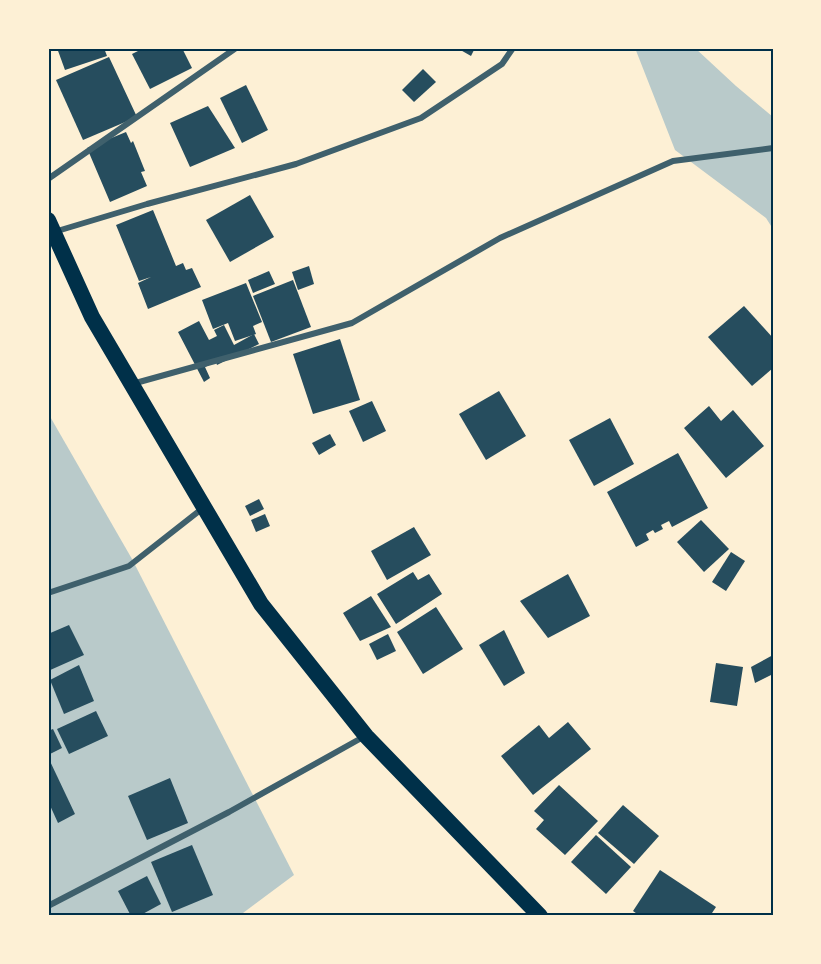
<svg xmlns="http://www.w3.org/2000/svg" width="821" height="964" viewBox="0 0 821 964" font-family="'IBM Plex Sans',sans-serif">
<rect width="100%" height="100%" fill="#fdf0d5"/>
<g fill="#b9caca">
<polygon points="635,48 695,48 736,86 773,117 773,229 766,218 675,150"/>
<polygon points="48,413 132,559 294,875 239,916 48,916"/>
</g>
<g fill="#264d5e">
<polygon points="57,48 104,48 107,56 65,70"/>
<polygon points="144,48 182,48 192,68 150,89 132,54"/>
<polygon points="457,48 475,48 471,56"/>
<polygon points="109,57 137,117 83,140 56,80"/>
<polygon points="423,69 436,82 414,102 402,90"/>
<polygon points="246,85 268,130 242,143 220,98"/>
<polygon points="208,106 235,148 190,167 170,123"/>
<polygon points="126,132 131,143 133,141 145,171 141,172 147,186 110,202 87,148"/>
<polygon points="250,195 274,237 230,262 206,220"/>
<polygon points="153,210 176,266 183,263 186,270 192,268 201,287 148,309 138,283 151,277 139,281 116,225"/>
<polygon points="309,266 314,284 298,290 292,272"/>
<polygon points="269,271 275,284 253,293 248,280"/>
<polygon points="293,280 311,327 271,342 253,296"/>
<polygon points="246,283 262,322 253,326 256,334 235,341 228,323 213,329 202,300"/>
<polygon points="744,306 773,338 773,368 752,386 708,337"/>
<polygon points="199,321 209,340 217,336 214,330 224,325 234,345 254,334 259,344 217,365 216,362 205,367 210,378 204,382 178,332"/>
<polygon points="340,339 360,400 313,414 293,354"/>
<polygon points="499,391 526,436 486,460 459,414"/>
<polygon points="372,401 386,431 363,442 349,411"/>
<polygon points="709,406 721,421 733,410 764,446 726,478 684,428"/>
<polygon points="610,418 634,464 594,486 569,440"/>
<polygon points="330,434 336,445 319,455 312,443"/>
<polygon points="678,453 708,508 672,527 669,521 661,525 663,529 655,533 653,530 646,534 649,540 636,547 607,492"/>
<polygon points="259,499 264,509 250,516 245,506"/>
<polygon points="265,514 270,526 256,532 251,520"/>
<polygon points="701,520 729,549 704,572 677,542"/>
<polygon points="414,527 431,555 387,580 371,551"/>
<polygon points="731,552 745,561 726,591 712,582"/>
<polygon points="413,572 418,580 429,574 442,594 396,624 377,594"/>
<polygon points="568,574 590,616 548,638 520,601"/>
<polygon points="371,596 391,627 360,641 343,613"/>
<polygon points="436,607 463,649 423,674 397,632"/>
<polygon points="69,625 84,655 48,671 48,634"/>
<polygon points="504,630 525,673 504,686 479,645"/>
<polygon points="388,634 396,651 377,660 369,644"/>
<polygon points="773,655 773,674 755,683 751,667"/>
<polygon points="716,663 743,667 737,706 710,702"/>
<polygon points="79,665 94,701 64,714 50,680"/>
<polygon points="96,711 108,736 69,754 57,729"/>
<polygon points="568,722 591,749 533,795 501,756 539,725 549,738"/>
<polygon points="53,729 62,748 48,755 48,731"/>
<polygon points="48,757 75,814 58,823 48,801"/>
<polygon points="170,778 188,823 147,840 128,796"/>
<polygon points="559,785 598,821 565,855 536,829 544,820 534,811"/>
<polygon points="623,805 659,836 634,864 598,833"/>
<polygon points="596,835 631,867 606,894 571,862"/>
<polygon points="192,845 213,895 172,912 151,862"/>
<polygon points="660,870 716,907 710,916 640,916 633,911"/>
<polygon points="147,876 161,904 139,916 131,916 118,891"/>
</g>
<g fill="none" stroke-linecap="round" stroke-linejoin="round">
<g stroke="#3f606c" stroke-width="6">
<polyline points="48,179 236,48"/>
<polyline points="54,232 147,204 296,164 421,118 502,64 513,48"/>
<polyline points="132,384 352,323 500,238 673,161 773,148"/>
<polyline points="48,593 129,566 203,508"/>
<polyline points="48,906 229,812 365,736"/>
</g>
<polyline stroke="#003049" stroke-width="16" points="48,220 92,317 261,604 366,736 540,916"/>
</g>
<rect width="821" height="964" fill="none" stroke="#fdf0d5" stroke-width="99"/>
<rect x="50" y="50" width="722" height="864" fill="none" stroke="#003049" stroke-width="2"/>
</svg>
